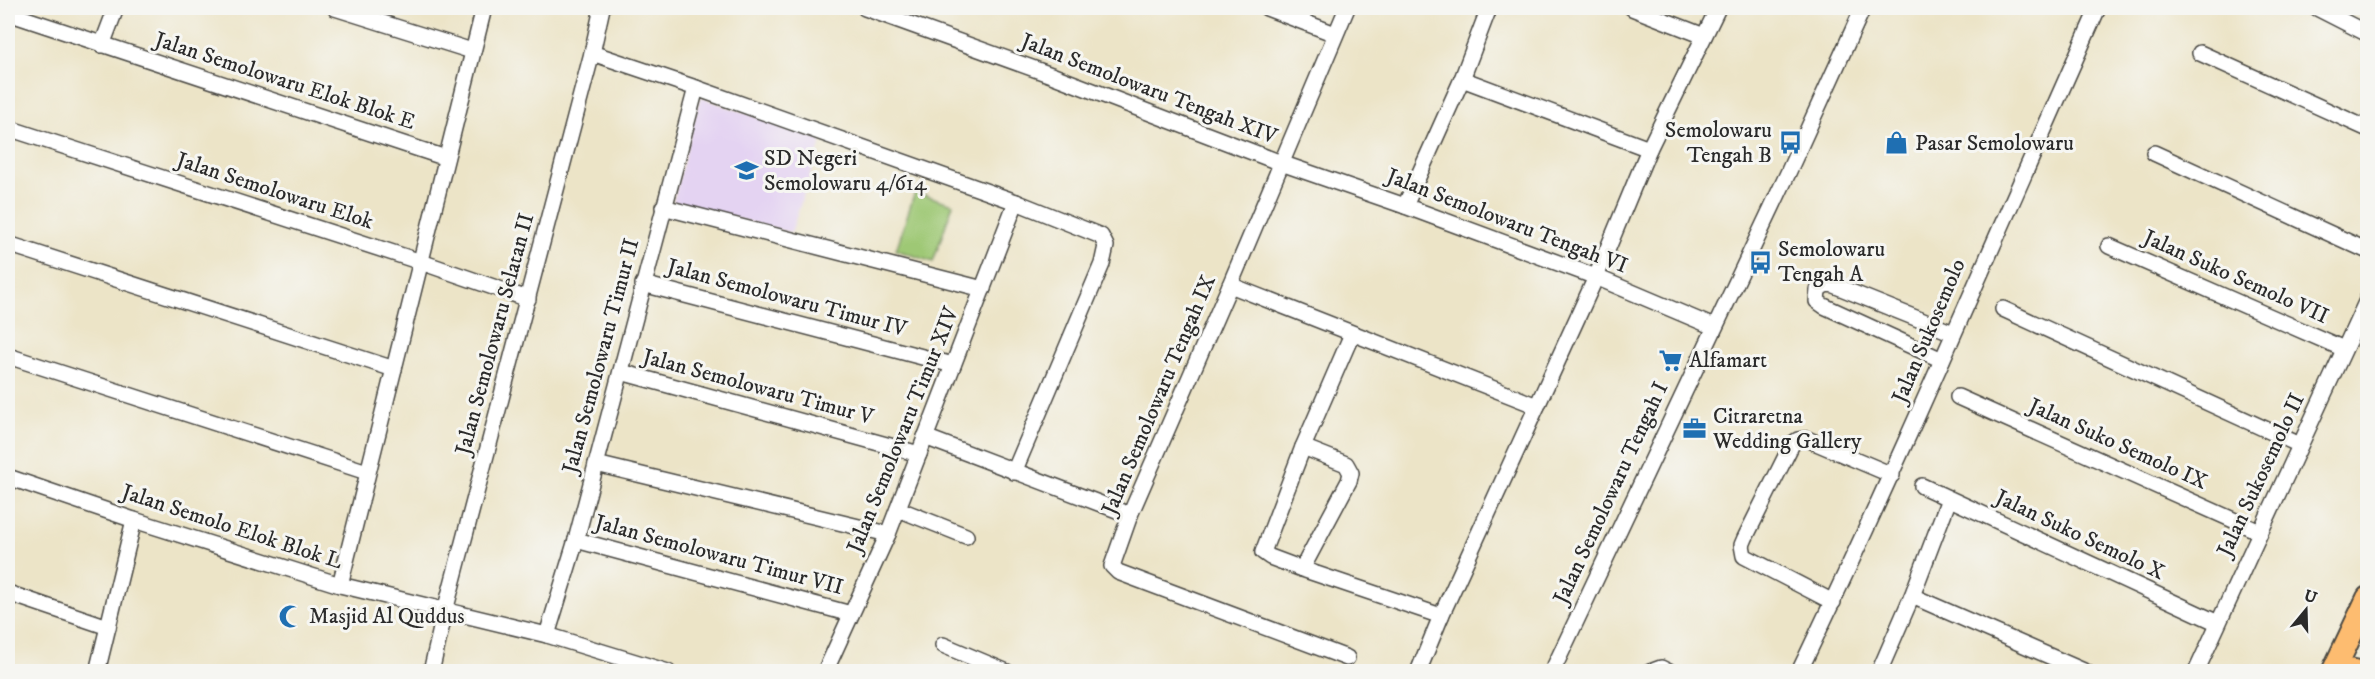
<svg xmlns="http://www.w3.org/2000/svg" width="2375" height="679" viewBox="0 0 2375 679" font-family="'IM FELL DW Pica',serif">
<rect width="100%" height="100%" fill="#f6f6f2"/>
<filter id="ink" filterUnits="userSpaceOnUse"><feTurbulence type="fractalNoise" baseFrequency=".0167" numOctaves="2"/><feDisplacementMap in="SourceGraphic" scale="12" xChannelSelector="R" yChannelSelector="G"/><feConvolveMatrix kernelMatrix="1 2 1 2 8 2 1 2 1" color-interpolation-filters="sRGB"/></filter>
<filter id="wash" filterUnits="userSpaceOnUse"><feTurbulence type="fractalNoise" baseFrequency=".008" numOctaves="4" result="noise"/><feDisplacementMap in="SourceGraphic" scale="24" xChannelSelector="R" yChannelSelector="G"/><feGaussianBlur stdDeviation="1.35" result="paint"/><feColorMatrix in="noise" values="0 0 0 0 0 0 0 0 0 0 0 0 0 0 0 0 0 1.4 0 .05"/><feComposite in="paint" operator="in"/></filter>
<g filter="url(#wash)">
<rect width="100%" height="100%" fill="#ece4c7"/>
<polygon fill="#e4d3f2" points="700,97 822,140 791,233 673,202"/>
<polygon fill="#9ec875" stroke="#647a50" stroke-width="1.5" points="915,192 953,204 933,262 896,250"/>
</g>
<g filter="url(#ink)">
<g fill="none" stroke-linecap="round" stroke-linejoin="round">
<defs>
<g id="street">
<polyline points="335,8 472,51"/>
<polyline points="865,8 1054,76 1281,163 1405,206 1596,277 1714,327"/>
<polyline points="1267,8 1335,34"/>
<polyline points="1347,8 1230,285 1130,515 1112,566 1118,572 1347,658"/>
<polyline points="1632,8 1704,36"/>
<polyline points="2317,8 2368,34"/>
<polyline points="8,13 446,158"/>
<polyline points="102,45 116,8"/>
<polyline points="592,53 696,88 1016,202 1101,236 1106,246 1102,264 1014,472"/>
<polyline points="2200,53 2368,129"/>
<polyline points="1462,79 1649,149"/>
<polyline points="8,128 421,262 528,299"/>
<polyline points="2154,153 2368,251"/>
<polyline points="1405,206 1462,79 1489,8"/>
<polyline points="663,207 983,289"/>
<polyline points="8,244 394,369"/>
<polyline points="2109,246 2344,349"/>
<polyline points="643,284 953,365"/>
<polyline points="1230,285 1537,406"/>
<polyline points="2003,309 2300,445"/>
<polyline points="1352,334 1303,447 1263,552 1270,557 1302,569 1441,616"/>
<polyline points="8,356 367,472"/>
<polyline points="1942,360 1824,306 1817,301 1818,290 1824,285 1831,284 1953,333"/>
<polyline points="621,372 919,454"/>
<polyline points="1958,397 2260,532"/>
<polyline points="925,437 1130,515"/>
<polyline points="596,464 888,534"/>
<polyline points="8,477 134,520 340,585 547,635 668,672"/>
<polyline points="1922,486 2218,623"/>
<polyline points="898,509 966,536"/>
<polyline points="576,540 851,614"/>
<polyline points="1302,569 1349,481 1351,473 1346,464 1303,447"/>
<polyline points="340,585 484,8"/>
<polyline points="8,593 108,627"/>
<polyline points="1912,596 2086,672"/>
<polyline points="1833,602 1744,556 1742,545 1745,538 1792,444 1798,440 1807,439 1892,475"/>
<polyline points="547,635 576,540 696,88"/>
<polyline points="943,645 1007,672"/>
<polyline points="97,672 134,520"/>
<polyline points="431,672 445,611 592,53 602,8"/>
<polyline points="825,672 888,534 1016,202"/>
<polyline points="1418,672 1441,616 1596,277 1649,149 1718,8"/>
<polyline points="1552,672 1788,173 1863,8"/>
<polyline points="1650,672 1661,668 1669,672"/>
<path d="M1799,672C1904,453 1999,229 2098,8"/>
<polyline points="1879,672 1912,596 1949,499"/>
<polyline points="2196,672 2368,298"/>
</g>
<g id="primary">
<polyline points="2333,672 2368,598"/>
<polyline points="2338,672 2349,670 2359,672"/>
</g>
</defs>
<use href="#street" stroke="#484742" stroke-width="18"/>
<use href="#primary" stroke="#484742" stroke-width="26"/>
<use href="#street" stroke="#fff" stroke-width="15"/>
<use href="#primary" stroke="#fdbc70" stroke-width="22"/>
</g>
</g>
<defs>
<symbol id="bus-bare" viewBox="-9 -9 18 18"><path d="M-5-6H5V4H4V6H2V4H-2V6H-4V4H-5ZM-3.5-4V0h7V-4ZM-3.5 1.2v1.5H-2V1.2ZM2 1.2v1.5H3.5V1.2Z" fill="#1f6fb2" stroke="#f6f6f2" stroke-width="2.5" paint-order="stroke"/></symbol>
<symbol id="shop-bare" viewBox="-9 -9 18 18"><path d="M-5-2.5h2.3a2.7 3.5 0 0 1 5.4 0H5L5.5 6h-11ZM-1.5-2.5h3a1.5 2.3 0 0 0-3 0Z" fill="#1f6fb2" stroke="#f6f6f2" stroke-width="2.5" paint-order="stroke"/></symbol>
<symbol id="school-bare" viewBox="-9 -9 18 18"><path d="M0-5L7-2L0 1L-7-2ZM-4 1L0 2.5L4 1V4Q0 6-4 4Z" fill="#1f6fb2" stroke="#f6f6f2" stroke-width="2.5" paint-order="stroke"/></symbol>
<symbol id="supermarket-bare" viewBox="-9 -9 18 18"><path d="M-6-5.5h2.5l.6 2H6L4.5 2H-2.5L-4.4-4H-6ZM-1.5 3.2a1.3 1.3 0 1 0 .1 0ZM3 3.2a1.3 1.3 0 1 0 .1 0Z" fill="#1f6fb2" stroke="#f6f6f2" stroke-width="2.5" paint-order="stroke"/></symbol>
<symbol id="office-bare" viewBox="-9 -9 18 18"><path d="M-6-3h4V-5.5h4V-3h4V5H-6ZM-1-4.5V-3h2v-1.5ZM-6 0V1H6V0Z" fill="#1f6fb2" stroke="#f6f6f2" stroke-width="2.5" paint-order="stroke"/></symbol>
<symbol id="mosque-bare" viewBox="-9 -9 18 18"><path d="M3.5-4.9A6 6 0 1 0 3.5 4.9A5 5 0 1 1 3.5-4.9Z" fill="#1f6fb2" stroke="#f6f6f2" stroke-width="2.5" paint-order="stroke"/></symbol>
</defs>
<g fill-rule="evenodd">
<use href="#bus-bare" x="1774" y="126" width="33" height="33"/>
<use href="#shop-bare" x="1880" y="126" width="33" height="33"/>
<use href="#school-bare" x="730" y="154" width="33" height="33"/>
<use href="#bus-bare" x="1744" y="246" width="33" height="33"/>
<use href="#supermarket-bare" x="1654" y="344" width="33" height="33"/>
<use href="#office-bare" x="1678" y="412" width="33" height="33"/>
<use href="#mosque-bare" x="274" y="600" width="33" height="33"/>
</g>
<g text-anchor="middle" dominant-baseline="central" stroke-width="6" stroke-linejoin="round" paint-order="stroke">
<g font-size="22" fill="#2b2b2b" stroke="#f6f6f2">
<text transform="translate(285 81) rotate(18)">Jalan Semolowaru Elok Blok E</text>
<text transform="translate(1149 89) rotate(21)">Jalan Semolowaru Tengah XIV</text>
<text transform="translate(275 191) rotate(18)">Jalan Semolowaru Elok</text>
<text transform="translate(1507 221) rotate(21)">Jalan Semolowaru Tengah VI</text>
<text transform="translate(2236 277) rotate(24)">Jalan Suko Semolo VII</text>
<text transform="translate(787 298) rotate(15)">Jalan Semolowaru Timur IV</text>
<text transform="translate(1929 331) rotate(-67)">Jalan Sukosemolo</text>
<text transform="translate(495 334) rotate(-75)">Jalan Semolowaru Selatan II</text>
<text transform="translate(601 356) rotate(-75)">Jalan Semolowaru Timur II</text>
<text transform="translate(758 387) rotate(15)">Jalan Semolowaru Timur V</text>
<text transform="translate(1159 395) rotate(-67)">Jalan Semolowaru Tengah IX</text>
<text transform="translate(903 430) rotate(-68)">Jalan Semolowaru Timur XIV</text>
<text transform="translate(2118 444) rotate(24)">Jalan Suko Semolo IX</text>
<text transform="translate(2261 475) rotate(-65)">Jalan Sukosemolo II</text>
<text transform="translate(1611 493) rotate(-65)">Jalan Semolowaru Tengah I</text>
<text transform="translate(232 527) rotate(18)">Jalan Semolo Elok Blok L</text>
<text transform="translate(2080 535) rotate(25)">Jalan Suko Semolo X</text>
<text transform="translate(719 555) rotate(15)">Jalan Semolowaru Timur VII</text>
</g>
<g font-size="22" fill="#2b2b2b" stroke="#f6f6f2" text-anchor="start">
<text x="1772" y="130" text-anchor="end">Semolowaru<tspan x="1772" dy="25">Tengah B</tspan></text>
<text x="1915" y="143">Pasar Semolowaru</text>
<text x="764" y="158">SD Negeri<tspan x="764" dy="25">Semolowaru 4/614</tspan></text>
<text x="1778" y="249">Semolowaru<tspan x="1778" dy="25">Tengah A</tspan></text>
<text x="1689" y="360">Alfamart</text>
<text x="1713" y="416">Citraretna<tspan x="1713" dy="25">Wedding Gallery</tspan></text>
<text x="309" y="616">Masjid Al Quddus</text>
</g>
</g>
<rect width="2375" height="679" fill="none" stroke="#f6f6f2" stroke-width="30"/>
<g transform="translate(2306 610) rotate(19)" stroke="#f6f6f2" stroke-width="4.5" paint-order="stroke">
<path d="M0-4.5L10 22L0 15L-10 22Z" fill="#2b2b2b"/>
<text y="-9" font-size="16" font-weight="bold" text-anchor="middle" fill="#2b2b2b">U</text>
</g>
</svg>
